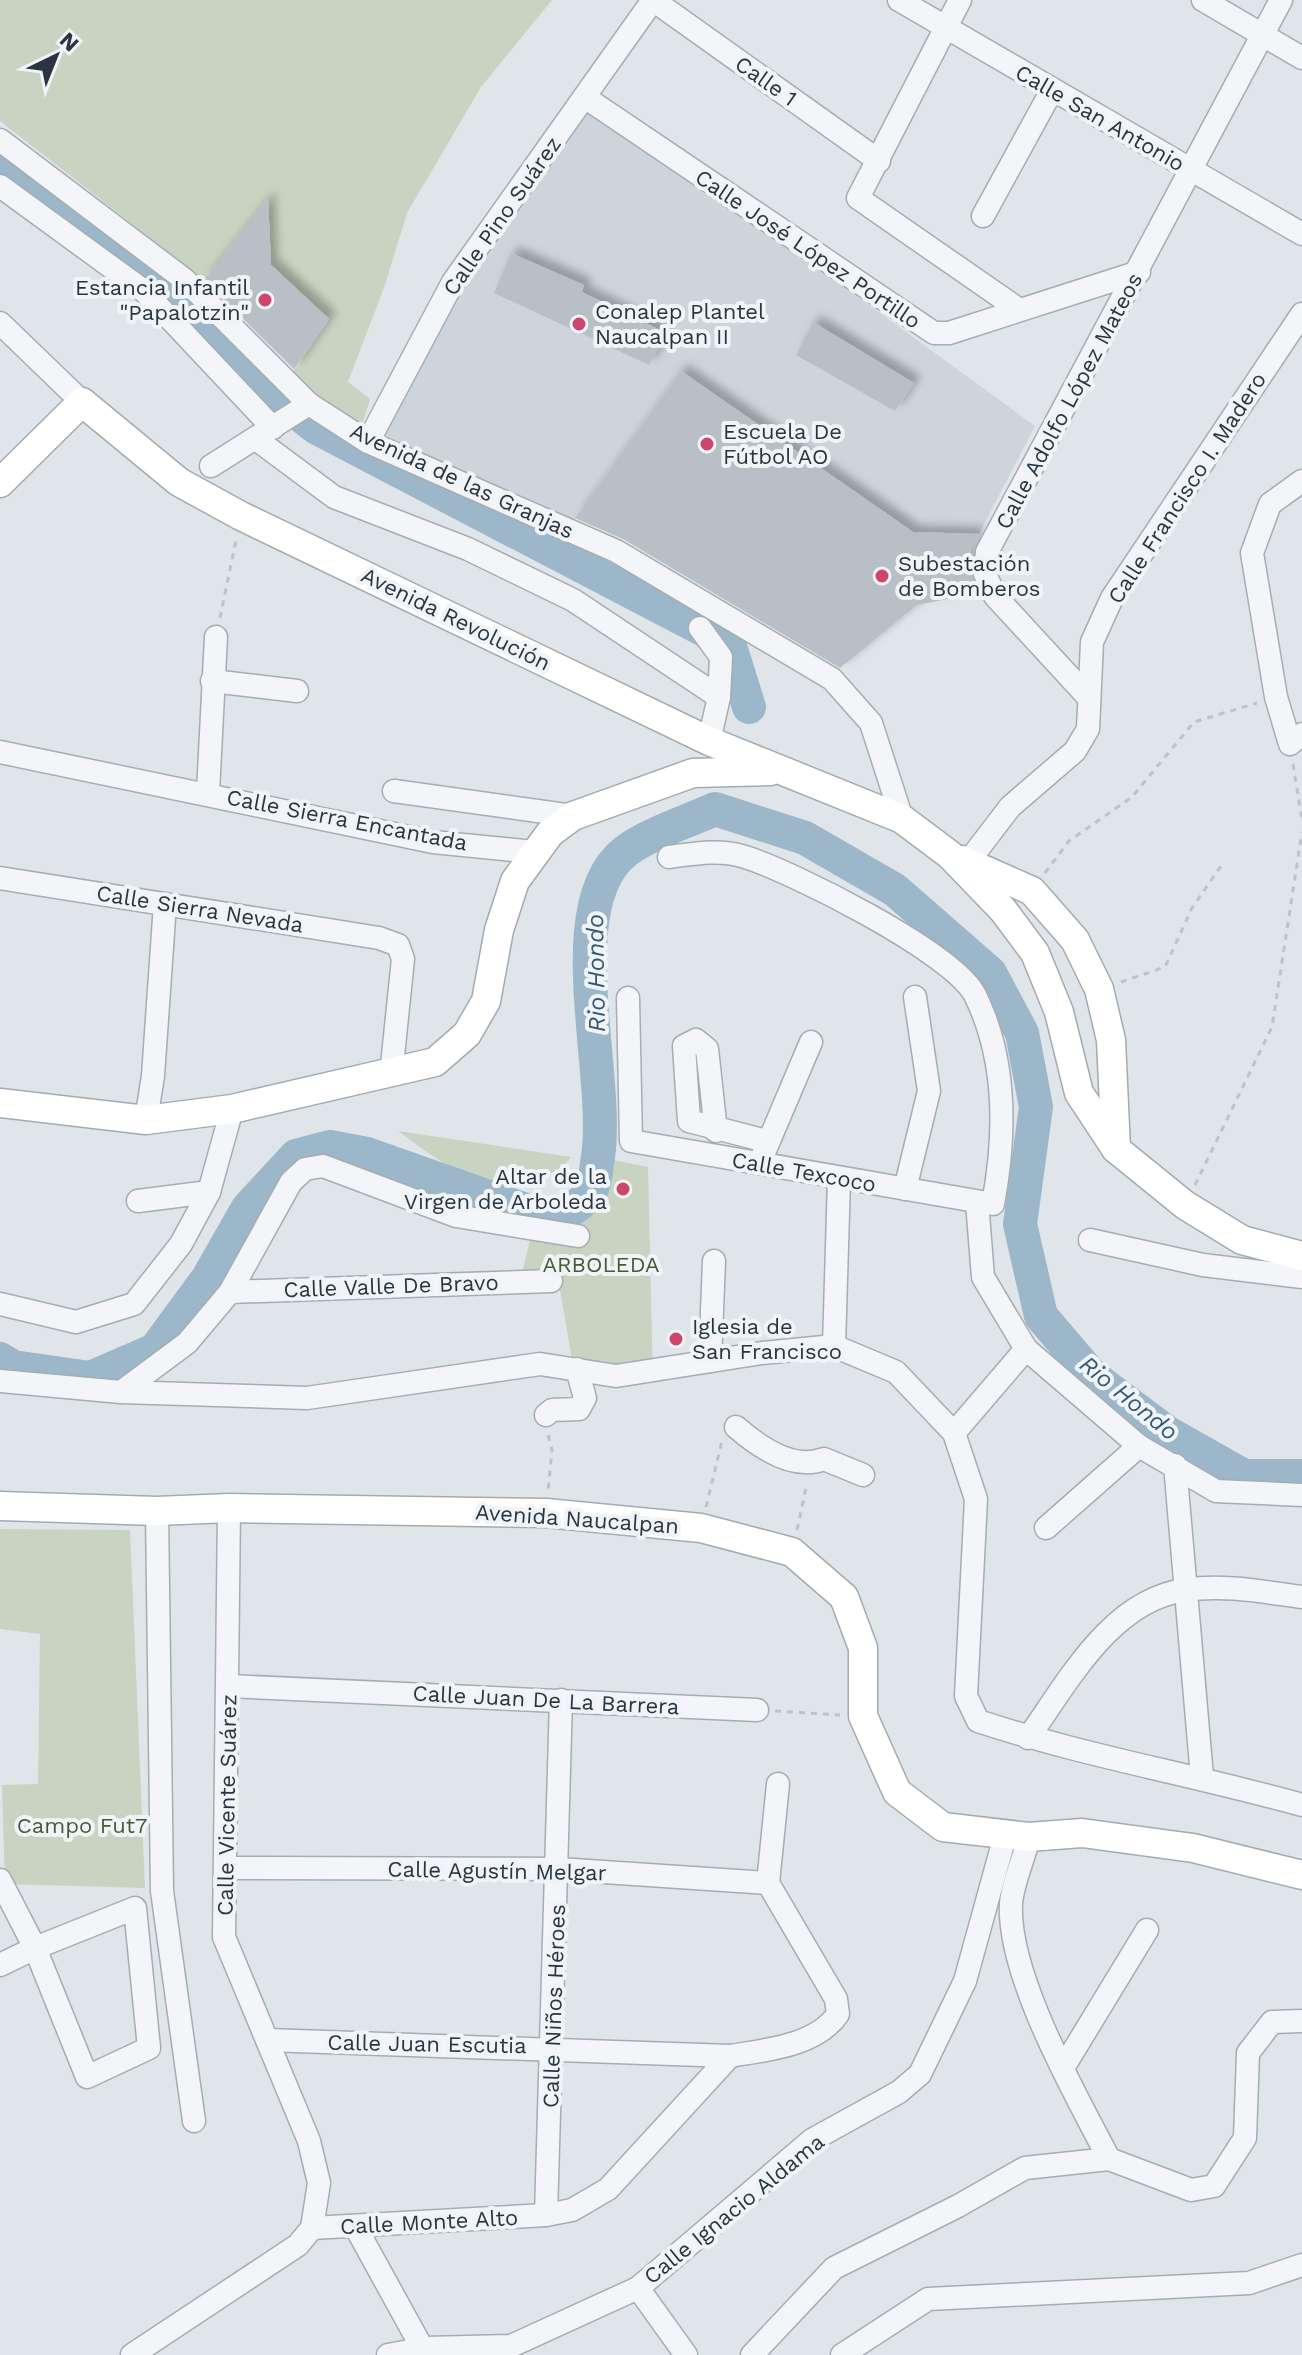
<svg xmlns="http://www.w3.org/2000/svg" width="1302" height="2355" viewBox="0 0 1302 2355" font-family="'Work Sans',sans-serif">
<defs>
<filter id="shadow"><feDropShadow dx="7" dy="-7" stdDeviation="4" flood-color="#0004"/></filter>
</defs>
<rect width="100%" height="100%" fill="#e0e5e9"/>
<polygon fill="#ced4db" points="589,110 777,238 1035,426 979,534 913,532 681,371 570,525 383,435 468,277"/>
<g fill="#c8d3c1">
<polygon points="0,0 552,0 481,87 407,213 384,288 348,382 370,399 361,428 313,393 292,373 329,319 271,265 268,199 204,280 0,121"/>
<path d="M398,1131L571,1157C556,1178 516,1189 490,1185C464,1181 420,1147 398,1131Z"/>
<path d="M608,1159L648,1167L653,1382L609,1377L573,1365L560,1290L520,1282L532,1231L555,1236C592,1211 602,1204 608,1159Z"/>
<polygon points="0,1529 130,1530 145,1888 5,1884 2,1785 38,1784 40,1634 0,1629"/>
</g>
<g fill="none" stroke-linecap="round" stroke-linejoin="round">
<g stroke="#9bb7c9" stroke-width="34">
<polyline points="0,167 169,277 268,390 317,428 729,643 749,707"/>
<path d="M0,1359L13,1367L90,1378L155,1350L208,1278L248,1208L296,1156L330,1147L367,1154L551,1219C566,1212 581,1207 590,1192C595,1184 596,1172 597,1163C613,1082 555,905 626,851C648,834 689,821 715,809L805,838L895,890L990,973L1022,1033L1036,1107L1020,1224L1041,1316L1092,1376L1168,1433L1244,1476H1302"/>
</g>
</g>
<g fill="#b8bfc6" filter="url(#shadow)">
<polygon points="268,198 271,265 329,319 294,369 204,280"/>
<polygon points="511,253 584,285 582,292 666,333 649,365 494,293"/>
<polygon points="813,322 914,383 895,411 796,355"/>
<polygon points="681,371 913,532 979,534 968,555 978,593 917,605 840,668 623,539 575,518"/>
</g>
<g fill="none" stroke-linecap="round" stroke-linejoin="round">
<defs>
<g id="minor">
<polyline points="653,0 879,161"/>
<polyline points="899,0 1302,234"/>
<polyline points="960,0 858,198 1018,309"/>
<polyline points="1203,0 1302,58"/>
<polyline points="586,98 934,333 949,333 1139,272"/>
<polyline points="0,140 185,280 309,404 368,442 616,551 832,679 871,723 902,819"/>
<polyline points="0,186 144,291 273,428"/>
<polyline points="983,216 1052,90"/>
<polyline points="0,323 82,402"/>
<polyline points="256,439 334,497 468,549 573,600 719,697"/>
<polyline points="368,442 453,282 653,0"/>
<polyline points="211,466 309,404"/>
<polyline points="1302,481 1270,504 1252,553 1276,697 1290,744 1302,734"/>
<polyline points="700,628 721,657 719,697 709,741"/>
<polyline points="212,681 297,691"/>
<polyline points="1089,698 995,596 985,574 987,552 1281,0"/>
<polyline points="0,752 433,842 534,852"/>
<polyline points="394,791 573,816"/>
<polyline points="208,792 216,637"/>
<polyline points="968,862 1010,807 1075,751 1088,729 1092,642 1112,598 1302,314"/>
<polyline points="0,878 379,938 398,945 403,959 391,1075"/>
<path d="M628,998L631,1141L993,1204C1006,1135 1007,1060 975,995C954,953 790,870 742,856C718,849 693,854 669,857"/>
<polyline points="146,1120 153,1076 165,904"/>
<polyline points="716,1131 707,1049 696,1040 684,1046 689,1121 766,1141"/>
<polyline points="763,1155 811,1042"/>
<polyline points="905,1189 929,1091 915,997"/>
<polyline points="138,1201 209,1192"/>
<polyline points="977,1202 983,1277 1026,1349 1139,1446 1216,1491 1302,1495"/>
<polyline points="1090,1240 1203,1265 1302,1277"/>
<polyline points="230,1292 551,1281"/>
<polyline points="0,1304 76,1322 134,1304 181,1244 209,1192 232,1109"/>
<polyline points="834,1346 839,1180"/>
<polyline points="710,1361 714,1261"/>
<path d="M0,1381L121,1392L307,1398L540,1364L616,1376L762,1353L834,1346L896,1372L954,1433L976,1499L966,1696L978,1721C1084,1756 1195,1775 1302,1805"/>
<polyline points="121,1392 187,1343 230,1292 291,1182 305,1169 323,1166 456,1216 578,1236"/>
<polyline points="546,1415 552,1410 579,1409 585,1398 577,1369"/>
<path d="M736,1427C759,1447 793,1471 824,1459L863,1475"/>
<polyline points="954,1433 1026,1349"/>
<polyline points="1175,1465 1202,1777"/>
<polyline points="229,1508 224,1937 309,2141 319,2183 312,2228"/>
<polyline points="157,1511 162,1891 194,2121"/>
<polyline points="1046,1528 1139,1446"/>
<polyline points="229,1686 757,1710"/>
<path d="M1028,1738C1068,1682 1111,1600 1185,1590C1224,1584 1264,1592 1302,1597"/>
<path d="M1029,1837C1024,1858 1013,1882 1011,1903C1007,1975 1075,2093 1109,2159"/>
<polyline points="226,1868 559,1869 768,1883"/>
<polyline points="0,1880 35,1948 0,1965"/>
<polygon points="135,1908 149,2048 87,2077 35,1948"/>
<path d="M267,2040L730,2056C766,2050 816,2046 838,2014L836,1999L768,1883L778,1784"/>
<polyline points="1063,2068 1147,1930"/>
<polyline points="546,2215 561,1700"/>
<polyline points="355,2226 426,2355"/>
<polyline points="312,2228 546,2215 572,2210 608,2189 730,2056"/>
<polyline points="638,2288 686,2355"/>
<polyline points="132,2355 298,2245 312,2228"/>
<polyline points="388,2355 425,2348 511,2346 638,2288 812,2140 899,2092 920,2074 965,1981 1005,1836"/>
<polyline points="752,2355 834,2268 958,2206 1025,2168 1109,2159 1191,2190 1214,2186 1245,2138 1248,2053 1272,2022 1302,2021"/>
<polyline points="842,2355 928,2299 1249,2283 1302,2265"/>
</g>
<g id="major">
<polyline points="0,483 82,402 179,482 241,516 709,741 902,819 950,855 1003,910 1035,953 1059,1012 1079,1093 1116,1149 1185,1205 1242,1240 1302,1256"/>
<polyline points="962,860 1032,891 1075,940 1099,989 1111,1040 1116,1149"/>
<polyline points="0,1103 146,1120 232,1109 435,1062 467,1034 486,1001 499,930 515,881 550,833 573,816 693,773 770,771"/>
<polyline points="0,1506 157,1511 229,1508 546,1513 701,1528 792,1552 844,1597 863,1648 863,1716 897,1792 943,1827 1029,1837 1082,1833 1193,1848 1302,1875"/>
</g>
</defs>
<use href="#minor" stroke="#a5adb3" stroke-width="25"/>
<use href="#major" stroke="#a0abb5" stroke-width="31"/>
<g stroke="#bec3c8" stroke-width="3" stroke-dasharray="6 6" stroke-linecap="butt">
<polyline points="220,618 236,540"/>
<polyline points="1293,764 1302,820"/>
<polyline points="1045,873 1069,841 1132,797 1194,722 1257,703"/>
<polyline points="1121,982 1165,967 1192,908 1223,863"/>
<polyline points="1195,1185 1272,1027 1302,832"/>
<polyline points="548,1435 552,1450 548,1491"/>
<polyline points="706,1507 722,1441"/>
<polyline points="797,1530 807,1483"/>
<polyline points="775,1711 840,1715"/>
</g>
<use href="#minor" stroke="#f3f5f8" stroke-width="22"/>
<use href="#major" stroke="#fff" stroke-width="28"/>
</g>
<g fill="#ce466b" stroke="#f0f4f7" stroke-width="3">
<circle cx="265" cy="300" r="8"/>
<circle cx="579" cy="324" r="8"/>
<circle cx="707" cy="444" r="8"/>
<circle cx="882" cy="576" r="8"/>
<circle cx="623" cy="1189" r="8"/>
<circle cx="676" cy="1339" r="8"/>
</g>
<g text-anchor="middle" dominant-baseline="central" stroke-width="8" stroke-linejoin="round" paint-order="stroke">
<g font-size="22" fill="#293541" stroke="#f0f4f7">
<text transform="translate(766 81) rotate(35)">Calle 1</text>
<text transform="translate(1100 118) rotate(30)">Calle San Antonio</text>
<text transform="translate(502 216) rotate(-55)">Calle Pino Suárez</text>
<text transform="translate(808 249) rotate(34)">Calle José López Portillo</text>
<text transform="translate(1069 401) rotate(-62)">Calle Adolfo López Mateos</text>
<text transform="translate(462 481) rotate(25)">Avenida de las Granjas</text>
<text transform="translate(1187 488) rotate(-57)">Calle Francisco I. Madero</text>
<text transform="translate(456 619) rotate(26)">Avenida Revolución</text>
<text transform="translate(347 820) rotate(11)">Calle Sierra Encantada</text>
<text transform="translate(200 909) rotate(9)">Calle Sierra Nevada</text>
<text transform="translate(804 1172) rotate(10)">Calle Texcoco</text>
<text transform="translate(391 1286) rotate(-2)">Calle Valle De Bravo</text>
<text transform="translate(577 1519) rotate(4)">Avenida Naucalpan</text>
<text transform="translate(546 1700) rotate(3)">Calle Juan De La Barrera</text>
<text transform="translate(227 1805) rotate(-89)">Calle Vicente Suárez</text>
<text transform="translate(497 1871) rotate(1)">Calle Agustín Melgar</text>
<text transform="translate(554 2006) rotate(-88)">Calle Niños Héroes</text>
<text transform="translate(427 2044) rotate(1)">Calle Juan Escutia</text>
<text transform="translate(734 2209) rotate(-39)">Calle Ignacio Aldama</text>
<text transform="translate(429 2222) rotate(-3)">Calle Monte Alto</text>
</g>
<g font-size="22" fill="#293541" stroke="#f0f4f7" text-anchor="start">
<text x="249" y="287" text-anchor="end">Estancia Infantil<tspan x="249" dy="25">"Papalotzin"</tspan></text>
<text x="595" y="311">Conalep Plantel<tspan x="595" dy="25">Naucalpan II</tspan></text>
<text x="723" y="431">Escuela De<tspan x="723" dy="25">Fútbol AO</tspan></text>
<text x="898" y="563">Subestación<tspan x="898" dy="25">de Bomberos</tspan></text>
<text x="607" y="1176" text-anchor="end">Altar de la<tspan x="607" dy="25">Virgen de Arboleda</tspan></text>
<text x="692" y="1326">Iglesia de<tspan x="692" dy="25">San Francisco</tspan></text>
</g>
<g font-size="22" fill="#425d36" stroke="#f0f4f7">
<text x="601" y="1264">ARBOLEDA</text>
<text x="82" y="1825">Campo Fut7</text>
</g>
<g font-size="24" font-style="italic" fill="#335975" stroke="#f0f4f7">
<text transform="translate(596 973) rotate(-91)">Rio Hondo</text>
<text transform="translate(1129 1398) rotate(39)">Rio Hondo</text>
</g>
</g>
<g transform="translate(56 56) rotate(43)" stroke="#f0f4f7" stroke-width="6" paint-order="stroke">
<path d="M0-6L14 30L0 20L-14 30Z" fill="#293541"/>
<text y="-12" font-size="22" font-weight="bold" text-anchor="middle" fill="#293541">N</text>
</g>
</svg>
